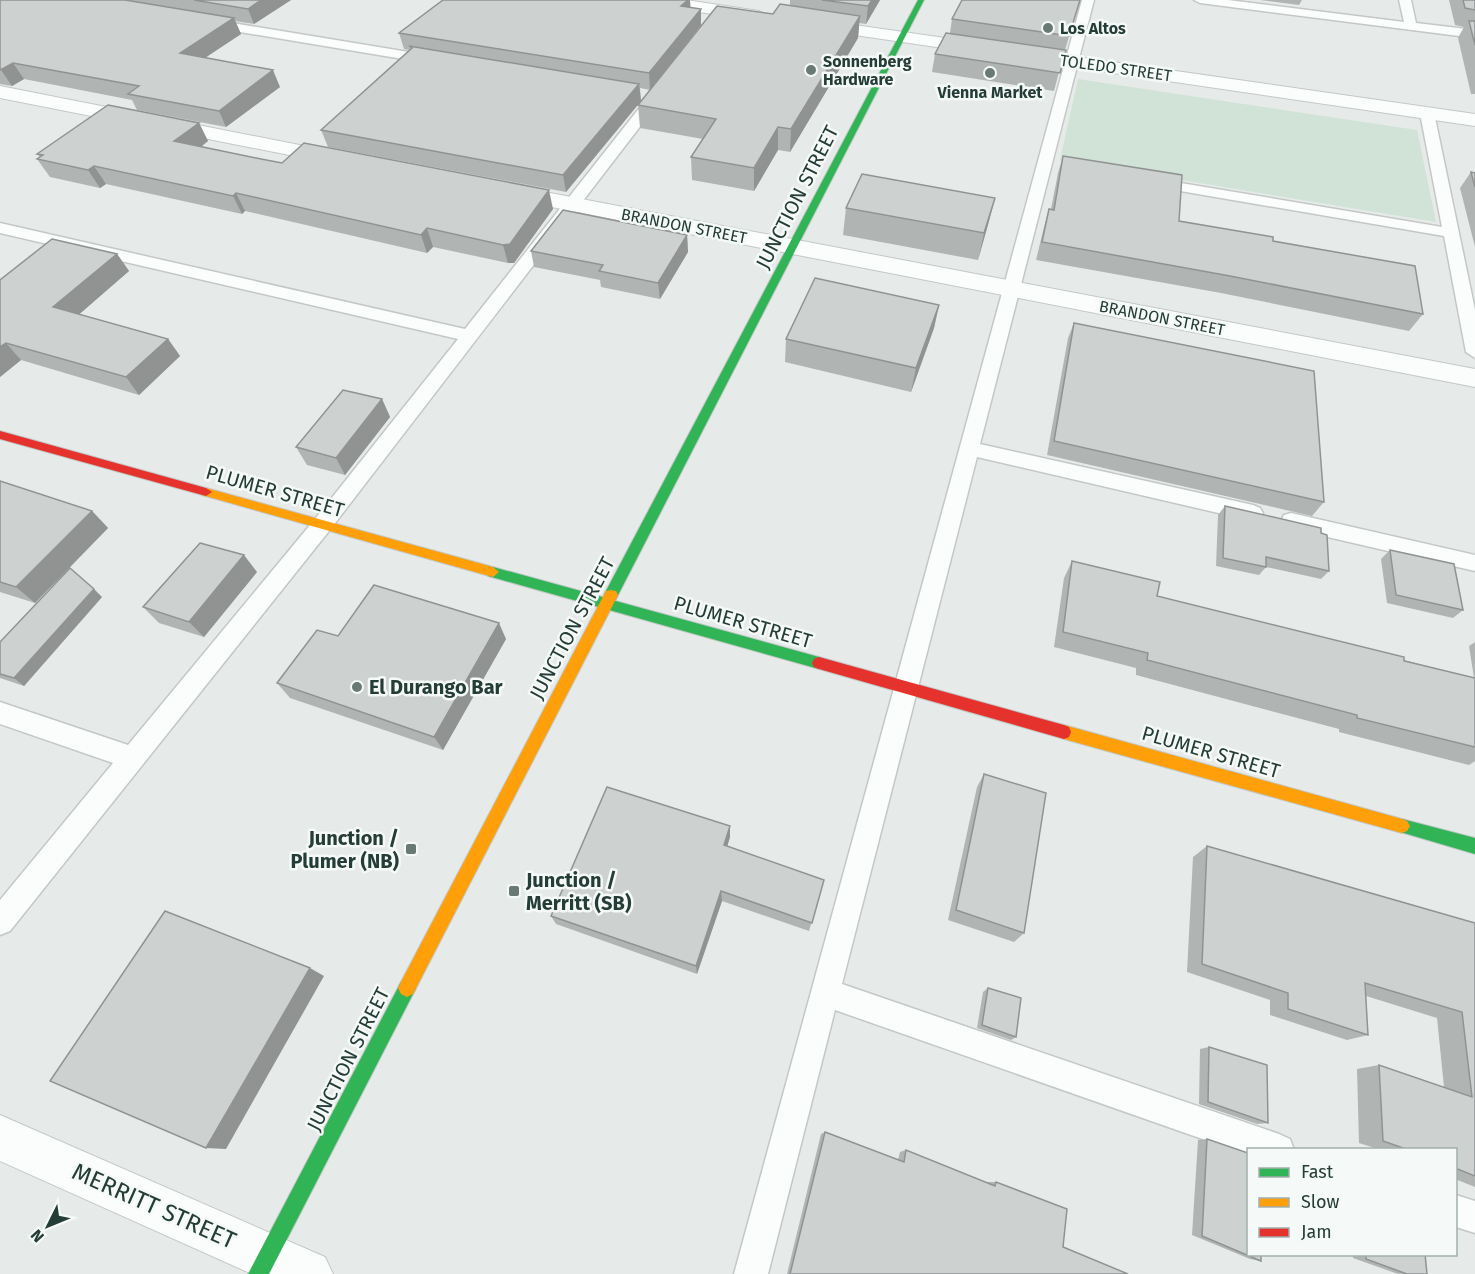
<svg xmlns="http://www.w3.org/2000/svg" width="1475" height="1274" viewBox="0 0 1475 1274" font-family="'Fira Sans',sans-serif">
<rect width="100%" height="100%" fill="#e6ebe9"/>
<polygon fill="#d1e3d6" points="1078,79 1417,130 1436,222 1060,160"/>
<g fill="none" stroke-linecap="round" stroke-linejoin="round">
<defs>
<g id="lane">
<polygon points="1082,0 1094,0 980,444 1253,505 1260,508 1263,513 1260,518 1253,521 977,457 842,984 1279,1134 1290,1139 1294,1150 1248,1150 1248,1155 835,1010 768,1274 734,1274"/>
<polygon points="1194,0 1228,0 1404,22 1399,0 1411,0 1416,23 1475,30 1475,38 1200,3"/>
<polygon points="208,19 433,56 439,60 433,64 204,26 202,23"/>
<polygon points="657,91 662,92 662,98 329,531 10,931 0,935 0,900 113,763 0,724 0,702 128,745 315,519 458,339 0,233 0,223 465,329 652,92"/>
<polygon points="1427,109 1434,113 1475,310 1475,358 1466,352 1444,236 1151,186 1144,182 1151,178 1442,227 1420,113"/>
<polygon points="1291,513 1475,555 1475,571 1284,527 1281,521 1284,515"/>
<polygon points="1456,1195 1475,1201 1475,1233 1456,1227"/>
</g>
<g id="street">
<polygon points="643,0 686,0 759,11 768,16 759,21 651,5"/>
<polygon points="813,19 1475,114 1475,126 807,28 804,24 807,20"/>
<polygon points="0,86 340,153 347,155 350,159 347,163 340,165 0,98"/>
<polygon points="508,185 1475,369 1475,387 500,197 497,192 500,187"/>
<polygon points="0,1115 325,1257 333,1274 252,1274 0,1161"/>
</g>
<g id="fast">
<polygon points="918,0 924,0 616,599 612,600 819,657 824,659 826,663 824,667 819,669 488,576 487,572 493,567 606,598 604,595 606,591"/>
<polygon points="1402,819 1475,838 1475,854 1397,831 1394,826 1397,821"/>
<polygon points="407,979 413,982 416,988 413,994 269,1274 248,1274 401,982"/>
</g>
<g id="slow">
<polygon points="206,488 493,567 499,572 493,577 202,495 200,492 202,489"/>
<polygon points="611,590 616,591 618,595 413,994 407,997 401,994 398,988 401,982 606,591"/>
<polygon points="1064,725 1402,819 1407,821 1410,826 1407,831 1402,833 1064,739 1059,737 1057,732 1059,727"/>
</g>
<g id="jam">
<polygon points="0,431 206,488 212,492 206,496 0,439"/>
<polygon points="819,657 1064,725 1069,727 1071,732 1069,737 1064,739 819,669 814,667 812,663 814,659"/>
</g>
</defs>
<use href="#lane" stroke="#c3c8c6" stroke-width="3"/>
<use href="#street" stroke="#c3c8c6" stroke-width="2"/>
<use href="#fast" stroke="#c2c8c6" stroke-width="2"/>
<use href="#slow" stroke="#c2c8c6" stroke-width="2"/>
<use href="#jam" stroke="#c2c8c6" stroke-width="2"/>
<use href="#lane" fill="#fbfcfc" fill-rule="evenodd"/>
<use href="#street" fill="#fbfcfc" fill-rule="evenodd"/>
<use href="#fast" fill="#30b455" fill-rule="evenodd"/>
<use href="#slow" fill="#ff9f0a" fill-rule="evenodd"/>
<use href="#jam" fill="#e5322d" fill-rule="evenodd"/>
</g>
<g fill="#b0b5b3">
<polygon points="0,0 291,0 254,24 235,21 241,34 205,58 280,87 226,127 137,110 132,100 24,79 12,86 0,84"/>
<polygon points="443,0 690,0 690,8 701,9 701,25 650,90 640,88 641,101 566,192 328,147 321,130 410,50 404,49 399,33"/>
<polygon points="790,0 880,0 866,24 859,23 858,38 790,152 778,150 754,191 692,180 691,157 703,139 640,128 638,105 773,14 790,6"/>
<polygon points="1080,0 1065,50 1054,91 932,72 935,54 950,33 952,19"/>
<polygon points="1260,0 1302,0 1299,5"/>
<polygon points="1449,0 1475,0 1475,94 1471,94 1458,38 1464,27 1455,25"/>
<polygon points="199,123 208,141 201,147 282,163 553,209 514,263 508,263 433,247 427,253 245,211 242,214 106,184 100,188 50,177 37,159 40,157 37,154"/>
<polygon points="1063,156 1179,221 1273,241 1423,314 1409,331 1221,293 1036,260 1044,227 1049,209 1051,209 1058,173"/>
<polygon points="1471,172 1475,173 1475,247 1460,188"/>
<polygon points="995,198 978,260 843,235 846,208"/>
<polygon points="687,235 688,252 660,299 601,287 600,280 534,267 531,251"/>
<polygon points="117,254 129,271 79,314 168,339 180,356 139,395 21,360 0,377 0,280"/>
<polygon points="939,305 934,328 911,392 785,362 786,339"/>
<polygon points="1074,323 1324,502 1312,516 1047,455 1068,338"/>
<polygon points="382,399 390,417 345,475 307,465 296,447"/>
<polygon points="0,481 92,511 108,528 35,603 0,592"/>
<polygon points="1225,506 1321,533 1329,571 1321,579 1266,567 1259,575 1216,566 1218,515"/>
<polygon points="1390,550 1463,610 1453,618 1387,603 1381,559"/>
<polygon points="1072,561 1157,596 1474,678 1469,646 1475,642 1475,761 1469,765 1339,732 1339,729 1136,675 1136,668 1054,647 1064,578"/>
<polygon points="257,572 204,637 159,623 143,607"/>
<polygon points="102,597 24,686 0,678 0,642"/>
<polygon points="338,636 506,639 443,750 290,698 277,683"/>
<polygon points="984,774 1024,933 1014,942 948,920 977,787"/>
<polygon points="730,837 727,847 824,880 809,931 722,901 697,974 556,924 551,916"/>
<polygon points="1207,846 1475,923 1475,1187 1455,1179 1455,1149 1378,1149 1359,1143 1357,1069 1379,1065 1444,1087 1437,1018 1366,996 1368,1035 1347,1040 1270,1015 1270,1000 1187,972 1193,857"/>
<polygon points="988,988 1016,1037 1011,1040 977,1028 983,992"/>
<polygon points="1209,1047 1268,1123 1257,1124 1199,1104 1200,1049"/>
<polygon points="825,1132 898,1160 900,1152 906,1150 986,1182 996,1182 1063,1247 1128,1274 787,1274 821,1134"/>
<polygon points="1207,1139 1261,1261 1250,1259 1192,1235 1198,1140"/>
<polygon points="1353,1254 1425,1254 1427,1274 1398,1274 1353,1258"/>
</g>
<g fill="#909392">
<polygon points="261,0 291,0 254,24 248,9"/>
<polygon points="688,0 690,0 691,13 681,6"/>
<polygon points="872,0 880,0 866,24 868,6"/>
<polygon points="701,9 701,25 650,90 649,73"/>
<polygon points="860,16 858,38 790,152 791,129"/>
<polygon points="234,18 241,34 188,69 180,53"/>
<polygon points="13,63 24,79 12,86 1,70"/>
<polygon points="273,70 280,87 226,127 219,111"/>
<polygon points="639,84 641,101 566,192 563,175"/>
<polygon points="199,123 208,141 184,160 174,141"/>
<polygon points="778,127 778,150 754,191 754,168"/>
<polygon points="94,166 106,184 100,188 88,170"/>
<polygon points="549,190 553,209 514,263 508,263 503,245"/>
<polygon points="236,193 245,211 242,214 233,196"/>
<polygon points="995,198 988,225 978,260 984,233"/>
<polygon points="427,228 433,247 427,253 421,235"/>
<polygon points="687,235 688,252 660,299 658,283"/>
<polygon points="117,254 129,271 67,325 53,307"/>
<polygon points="939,305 934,328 911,392 916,368"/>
<polygon points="168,339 180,356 139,395 126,377"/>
<polygon points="6,343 21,360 0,377 0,347"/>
<polygon points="382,399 390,417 345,475 336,458"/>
<polygon points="92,511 108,528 35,603 16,587"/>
<polygon points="244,555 257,572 204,637 189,622"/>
<polygon points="94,589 102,597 24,686 14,678"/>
<polygon points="499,623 506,639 443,750 434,737"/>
<polygon points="730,826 730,837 724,856 724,845"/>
<polygon points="721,891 722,901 697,974 696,966"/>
<polygon points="310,968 324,976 226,1149 206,1148"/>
</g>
<g fill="#cdd2d0" stroke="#909392" stroke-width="1.5">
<polygon points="0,0 125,0 234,18 180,53 273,70 219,111 128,94 139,86 13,63 0,70"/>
<polygon points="194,0 261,0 248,9"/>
<polygon points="443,0 688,0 681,6 701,9 649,73 399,33"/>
<polygon points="822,0 872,0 868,6"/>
<polygon points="962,0 1080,0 1069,36 952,19"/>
<polygon points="1463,0 1475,0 1475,10 1465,8"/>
<polygon points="780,4 860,16 791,129 778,127 754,168 691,157 716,119 638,105 717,6 773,14"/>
<polygon points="1469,21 1475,21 1475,45"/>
<polygon points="946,33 1066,50 1060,73 935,54"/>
<polygon points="409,46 639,84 563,175 321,130 412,48"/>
<polygon points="108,105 199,123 174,141 261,159 282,163 304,143 549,190 510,244 503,245 427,228 421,235 236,193 233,196 94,166 88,170 37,159 43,155 37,154"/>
<polygon points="1063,156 1182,175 1179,221 1273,237 1273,241 1415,266 1423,314 1230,276 1042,242 1049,209 1054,210"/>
<polygon points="1471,172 1475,173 1475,187"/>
<polygon points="862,174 995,198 984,233 846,208"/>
<polygon points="563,210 687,235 658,283 599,271 603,265 531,251"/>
<polygon points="52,239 117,254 53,307 168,339 126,377 6,343 0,347 0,280"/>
<polygon points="815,278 939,305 916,368 786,339"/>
<polygon points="1074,323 1314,371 1324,502 1054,441"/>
<polygon points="343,390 382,399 336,458 296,447"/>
<polygon points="0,481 92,511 16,587 0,582"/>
<polygon points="1225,506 1321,528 1321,533 1327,535 1329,571 1266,557 1266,567 1223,558"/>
<polygon points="200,543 244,555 189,622 143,607"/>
<polygon points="1390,550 1454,564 1463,610 1396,595"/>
<polygon points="1072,561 1160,582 1157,596 1404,657 1404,661 1475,678 1475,747 1357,718 1357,715 1147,660 1148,653 1063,632"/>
<polygon points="70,568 94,589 14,678 0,674 0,642"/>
<polygon points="374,585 499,623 434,737 277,683 317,630 338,636"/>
<polygon points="984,774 1046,793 1024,933 956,910"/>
<polygon points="607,787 730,826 724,845 824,880 812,923 721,891 696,966 551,916"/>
<polygon points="1207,846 1475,923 1475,1176 1455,1168 1455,1149 1406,1149 1383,1141 1379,1065 1472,1097 1462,1012 1365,983 1368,1035 1288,1009 1288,993 1202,964"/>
<polygon points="165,911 310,968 206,1148 50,1081"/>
<polygon points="988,988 1021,998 1016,1037 982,1025"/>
<polygon points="1209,1047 1267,1065 1268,1123 1208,1102"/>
<polygon points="825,1132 904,1162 906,1150 995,1186 996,1182 1067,1209 1063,1247 1128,1274 790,1274"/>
<polygon points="1207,1139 1248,1153 1248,1254 1261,1254 1261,1261 1202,1236"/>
<polygon points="1366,1254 1425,1254 1427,1274 1407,1274 1366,1259"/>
</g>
<g fill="#697a75" stroke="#f5f9f7" stroke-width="2">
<circle cx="1048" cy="28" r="6"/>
<circle cx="811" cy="70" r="6"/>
<circle cx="990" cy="73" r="6"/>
<circle cx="357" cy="687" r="6"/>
<rect x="405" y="843" width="12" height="12" rx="3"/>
<rect x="508" y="885" width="12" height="12" rx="3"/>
</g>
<g text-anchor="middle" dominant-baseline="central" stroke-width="5" stroke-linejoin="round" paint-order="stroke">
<g font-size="16" font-weight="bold" fill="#253d37" stroke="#f5f9f7" text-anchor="start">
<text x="1060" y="28">Los Altos</text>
<text x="823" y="61">Sonnenberg<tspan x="823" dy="18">Hardware</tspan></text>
<text x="990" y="92" text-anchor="middle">Vienna Market</text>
</g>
<g font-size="16" fill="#253d37" stroke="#f5f9f7">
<text transform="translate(1116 68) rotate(8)">TOLEDO STREET</text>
<text transform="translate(684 226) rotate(11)">BRANDON STREET</text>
<text transform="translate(1162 318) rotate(11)">BRANDON STREET</text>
</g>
<g font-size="20" fill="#253d37" stroke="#f5f9f7">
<text transform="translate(797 197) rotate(-63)">JUNCTION STREET</text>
<text transform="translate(275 491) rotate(16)">PLUMER STREET</text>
<text transform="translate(743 622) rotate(16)">PLUMER STREET</text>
<text transform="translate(572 628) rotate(-62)">JUNCTION STREET</text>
<text transform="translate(1211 752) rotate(16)">PLUMER STREET</text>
<text transform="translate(348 1059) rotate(-63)">JUNCTION STREET</text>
</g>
<g font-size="20" font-weight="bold" fill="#253d37" stroke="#f5f9f7" text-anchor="start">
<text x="369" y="687">El Durango Bar</text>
<text x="399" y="838" text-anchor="end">Junction /<tspan x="399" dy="23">Plumer (NB)</tspan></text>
<text x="526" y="880">Junction /<tspan x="526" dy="23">Merritt (SB)</tspan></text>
</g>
<g font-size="24" fill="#253d37" stroke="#f5f9f7">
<text transform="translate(154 1206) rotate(24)">MERRITT STREET</text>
</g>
</g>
<rect x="1247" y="1148" width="210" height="108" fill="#f5f9f7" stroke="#a2aeaa" stroke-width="1.5"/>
<rect x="1259" y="1168" width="30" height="9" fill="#30b455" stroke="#a2aeaa" stroke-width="1.5"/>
<text x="1301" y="1178" font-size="18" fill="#253d37">Fast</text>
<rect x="1259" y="1198" width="30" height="9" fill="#ff9f0a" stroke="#a2aeaa" stroke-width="1.5"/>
<text x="1301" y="1208" font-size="18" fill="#253d37">Slow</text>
<rect x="1259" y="1228" width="30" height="9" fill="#e5322d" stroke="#a2aeaa" stroke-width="1.5"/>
<text x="1301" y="1238" font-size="18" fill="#253d37">Jam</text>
<g transform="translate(48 1226) rotate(227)" stroke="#f5f9f7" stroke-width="4.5" paint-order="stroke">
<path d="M0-4.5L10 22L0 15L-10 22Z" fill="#253d37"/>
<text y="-9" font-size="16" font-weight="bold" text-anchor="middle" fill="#253d37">N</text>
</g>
</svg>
